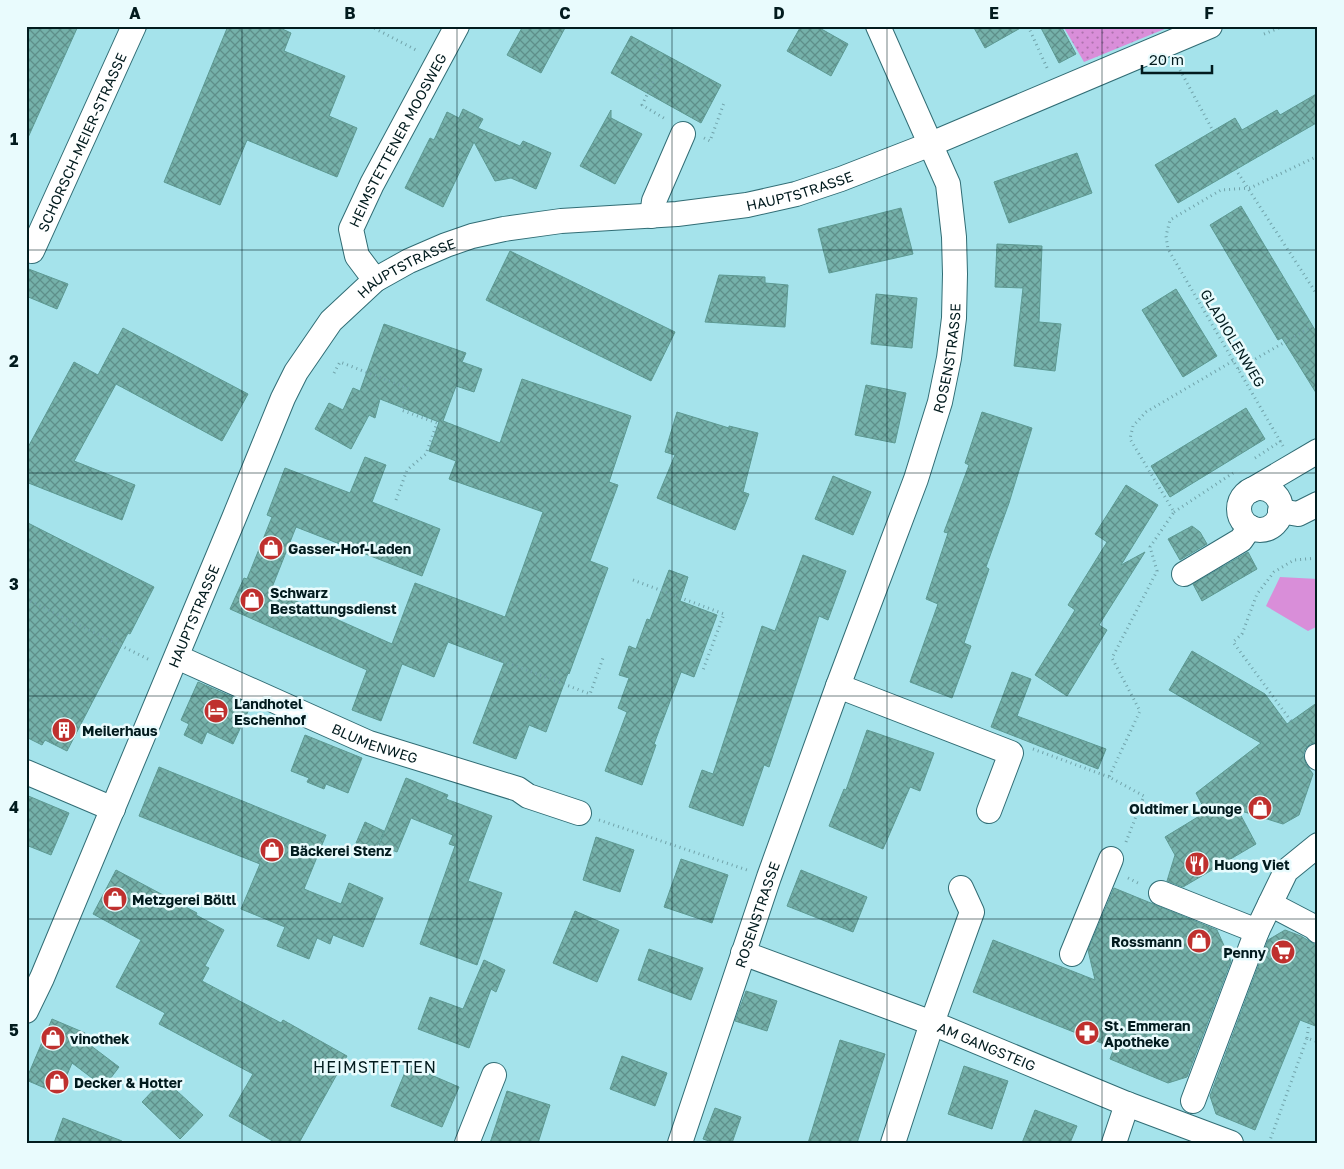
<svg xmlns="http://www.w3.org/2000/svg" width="1344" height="1169" viewBox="0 0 1344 1169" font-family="'Golos Text',sans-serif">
<defs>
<pattern id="grass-dots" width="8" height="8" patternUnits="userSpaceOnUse" patternTransform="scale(1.25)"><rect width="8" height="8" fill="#d98ed9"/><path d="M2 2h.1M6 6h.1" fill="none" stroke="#ae73af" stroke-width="1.8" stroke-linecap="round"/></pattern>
<pattern id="building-cross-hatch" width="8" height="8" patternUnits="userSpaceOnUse" patternTransform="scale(1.25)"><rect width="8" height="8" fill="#75b1aa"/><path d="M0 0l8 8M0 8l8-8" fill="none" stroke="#5e8f8a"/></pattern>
</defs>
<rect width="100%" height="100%" fill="#a5e3eb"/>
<polygon fill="url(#grass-dots)" points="1063,26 1172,26 1084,62"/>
<polygon fill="#d98ed9" points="1280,577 1318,579 1318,626 1308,631 1266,606"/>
<g fill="url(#building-cross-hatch)" stroke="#5d9992">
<polygon points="30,26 78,26 26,142 26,34"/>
<polygon points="228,26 276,26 291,33 284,51 345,76 329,116 357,128 337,177 247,140 220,205 164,182"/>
<polygon points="523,26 566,26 541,73 507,55"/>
<polygon points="801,26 816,26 848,44 831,76 787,51"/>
<polygon points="973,26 1024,26 985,48"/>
<polygon points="1040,26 1061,26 1076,54 1059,63"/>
<polygon points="631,36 721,85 701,123 611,73"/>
<polygon points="1318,93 1318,122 1178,203 1155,165 1235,118 1242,130 1277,110 1280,115"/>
<polygon points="463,109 483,119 478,128 520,146 523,141 551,153 536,189 511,178 495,181 474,142 443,207 405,188 430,138 434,140 447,112 459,118"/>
<polygon points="611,110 611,118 642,134 615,184 580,166"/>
<polygon points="1077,153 1092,193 1009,223 994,182"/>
<polygon points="1241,206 1318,335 1318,396 1282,338 1278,340 1210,225"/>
<polygon points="901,208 913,254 829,273 818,229"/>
<polygon points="997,244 1042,246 1039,322 1061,324 1055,371 1014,366 1023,288 995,287"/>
<polygon points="510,251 675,332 651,381 486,300"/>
<polygon points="26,268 68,284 57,309 26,296"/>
<polygon points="719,275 765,277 765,283 788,285 785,327 705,322"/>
<polygon points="1176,289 1217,356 1183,377 1142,310"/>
<polygon points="876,294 917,298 912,348 871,344"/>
<polygon points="384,324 466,353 462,362 482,369 474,392 456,386 443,421 500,443 522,379 631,416 609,482 618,485 590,561 608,568 569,674 568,673 546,732 529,725 516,759 473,743 504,663 448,642 434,677 402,664 381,721 352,710 367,670 230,609 244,578 247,579 272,517 267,515 285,468 350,493 365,457 386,465 372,502 440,529 422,576 296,527 271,590 392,644 415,583 505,617 543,512 449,479 456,461 429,451 439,422 380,399 375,418 369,415 351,449 315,429 329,403 343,410 353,388 360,391"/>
<polygon points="123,328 248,394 222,441 116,384 74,461 135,485 122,520 26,482 26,451 74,362 98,375"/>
<polygon points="866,385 906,393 895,443 855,435"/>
<polygon points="1246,408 1265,439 1170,497 1151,466"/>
<polygon points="677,412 729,428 729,426 758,433 743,492 749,494 735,530 657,498 675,455 665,452"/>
<polygon points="982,412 1032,428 1009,503 986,567 989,569 964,643 971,646 952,698 910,682 938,604 926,599 948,533 944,532 969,465 965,463"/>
<polygon points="833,476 871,492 853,535 815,519"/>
<polygon points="1126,485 1158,505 1121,565 1145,552 1099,625 1107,630 1067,696 1035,675 1075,610 1068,605 1107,542 1095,534"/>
<polygon points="26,522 154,587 130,634 128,633 67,751 45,740 42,745 26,737"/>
<polygon points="1192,526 1200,532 1207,544 1180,560 1168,539"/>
<polygon points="1248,552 1257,569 1202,601 1193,584"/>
<polygon points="803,555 846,571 828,620 819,616 769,767 764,765 743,826 689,807 702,770 713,774 762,626 775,631"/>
<polygon points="669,570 688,577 680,601 717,615 694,677 681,672 654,744 656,745 642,785 605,771 627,712 618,708 629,678 619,675 629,646 636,649 647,619 650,620"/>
<polygon points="1192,651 1265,694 1287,724 1318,702 1318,742 1310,744 1305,749 1303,755 1306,764 1313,774 1299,815 1283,824 1238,810 1256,844 1183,887 1167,881 1175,855 1165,837 1206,812 1196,793 1261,743 1169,690"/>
<polygon points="1012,672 1031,679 1017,716 1106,749 1098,769 991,727"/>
<polygon points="198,682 251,705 233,744 207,732 202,744 184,735 189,724 181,720"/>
<polygon points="867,730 934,753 920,791 910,787 883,849 829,826 844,789 846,790"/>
<polygon points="305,735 362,758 348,793 326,784 324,789 307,782 309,778 291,771"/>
<polygon points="159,767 326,835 304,889 341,904 349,883 383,898 363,947 333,935 330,944 317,938 309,959 277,946 285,927 241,909 260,864 139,816"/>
<polygon points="406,778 448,795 446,799 492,816 468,881 502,893 477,965 420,944 455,846 449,844 453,835 411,818 397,852 379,845"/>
<polygon points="26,795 69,813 51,855 26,845"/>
<polygon points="365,822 384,831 375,851 356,843"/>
<polygon points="596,837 634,850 620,892 583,880"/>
<polygon points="681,859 728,875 712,923 664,907"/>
<polygon points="116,870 197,913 196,915 224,930 205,966 209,968 202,981 281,1023 283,1020 347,1056 299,1143 276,1143 229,1116 253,1074 159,1024 165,1013 116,987 141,940 93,914"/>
<polygon points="801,870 867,897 853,932 787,906"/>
<polygon points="1114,888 1217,930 1231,961 1187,1077 1168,1083 1110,1059 1114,1048 973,992 993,940 1095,980 1088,950"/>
<polygon points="575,911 619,930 597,982 553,963"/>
<polygon points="1285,930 1301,936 1314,944 1318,953 1318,1027 1300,1020 1255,1130 1216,1114 1210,1096 1268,940"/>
<polygon points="649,949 703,968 691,1000 638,980"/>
<polygon points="484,960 505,970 496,992 491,989 469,1048 418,1029 430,997 463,1009"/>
<polygon points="746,991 777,1001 767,1031 735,1021"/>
<polygon points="52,1019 85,1033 82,1039 119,1067 104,1087 72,1063 59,1094 26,1080"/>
<polygon points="840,1040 885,1054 857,1143 808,1143"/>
<polygon points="622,1056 667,1073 655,1106 610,1089"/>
<polygon points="408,1065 459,1087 442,1127 391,1106"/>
<polygon points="964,1066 1008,1081 992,1129 948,1114"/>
<polygon points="164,1079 203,1115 180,1139 142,1102"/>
<polygon points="507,1091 550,1105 538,1143 490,1143"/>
<polygon points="715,1108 741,1117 732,1143 715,1143 703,1139"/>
<polygon points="1035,1110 1077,1126 1070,1143 1022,1143"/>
<polygon points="63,1118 122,1141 122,1143 54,1143"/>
</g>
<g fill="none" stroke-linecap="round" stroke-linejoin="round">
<defs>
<g id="minor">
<polyline points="652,216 654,201 683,134"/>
<path id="s1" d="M26,249L32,251L134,26"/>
<path id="s2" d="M375,280L357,256L351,229L372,184L457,26"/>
<circle cx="1260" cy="509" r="21"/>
<polyline points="1250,491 1318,451"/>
<polyline points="1280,511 1298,514 1318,504"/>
<polyline points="1184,574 1241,540 1250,527"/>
<path id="s3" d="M177,657L369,743L518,789L528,796L579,813"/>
<polyline points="838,686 1011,753 989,811"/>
<polyline points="1317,756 1318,758"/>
<polyline points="26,772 113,809"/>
<polyline points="1161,893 1257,931"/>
<polyline points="1270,904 1314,927 1318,931"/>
<path id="s4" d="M743,953L932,1023L1127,1104L1231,1143"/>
<polyline points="1072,954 1111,859"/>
<path id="s5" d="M26,1011L42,978L234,518L283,398L296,372L331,321L375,280L409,261L446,245L472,236L504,229L561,221L677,214L747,205L796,194L841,179L931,144L1210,26"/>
<polyline points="1193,1101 1257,931 1270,904 1286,871 1318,845"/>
<polyline points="467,1143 494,1075"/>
<path id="s6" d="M680,1143L769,877L838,686L916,479L940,402L949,358L954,318L955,274L954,237L948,184L878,26"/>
<polyline points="893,1143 932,1023 972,912 961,888"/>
<polyline points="1114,1143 1127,1104"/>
</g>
</defs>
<use href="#minor" stroke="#316d75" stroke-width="26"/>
<g stroke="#71a3aa" stroke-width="3" stroke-dasharray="1 4" stroke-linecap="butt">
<polyline points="370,26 418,51"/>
<polyline points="1028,26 1048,70"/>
<polyline points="1264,34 1284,26"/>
<polyline points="662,64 642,105 667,120"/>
<polyline points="1180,70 1212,129"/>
<polyline points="704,138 710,141 724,103"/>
<polyline points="1238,173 1318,296"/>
<polyline points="1238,369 1318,323"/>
<polyline points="334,373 340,362 412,390"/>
<polyline points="1283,446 1168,249 1166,236 1170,220 1221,190 1250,188 1318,156"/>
<polyline points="1255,458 1281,441"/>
<polyline points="396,500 407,470 426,454 437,423 401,410 404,401"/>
<polyline points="1174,512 1233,473"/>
<polyline points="633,580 724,614 703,670"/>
<polyline points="26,599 150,660"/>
<polyline points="484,654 590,694 603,658"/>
<polyline points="1291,721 1233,642 1242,634 1257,594 1274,572 1294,560 1318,558"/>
<polyline points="1033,749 1109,777"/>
<polyline points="599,820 747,870"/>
<polyline points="1126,842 1144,796 1109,777 1140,711 1112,658 1157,571 1150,547 1174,512 1130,439 1133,426 1146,412 1233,361"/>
<polyline points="1128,878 1140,884"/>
<polyline points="1307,1038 1309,1023"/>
<polyline points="1269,1143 1307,1038 1318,1042"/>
</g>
<use href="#minor" stroke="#fff" stroke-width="24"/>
</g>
<path fill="none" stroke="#021b1e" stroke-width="1" stroke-opacity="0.55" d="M242,26V1143M457,26V1143M672,26V1143M887,26V1143M1102,26V1143M26,250H1318M26,473H1318M26,696H1318M26,919H1318"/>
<defs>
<symbol id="shop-disc" viewBox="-11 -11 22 22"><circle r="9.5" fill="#bf302e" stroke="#e9fbfd"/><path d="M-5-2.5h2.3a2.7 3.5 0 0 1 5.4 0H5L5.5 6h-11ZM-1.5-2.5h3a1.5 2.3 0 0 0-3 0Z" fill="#fff"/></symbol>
<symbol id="hotel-disc" viewBox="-11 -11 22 22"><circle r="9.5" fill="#bf302e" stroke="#e9fbfd"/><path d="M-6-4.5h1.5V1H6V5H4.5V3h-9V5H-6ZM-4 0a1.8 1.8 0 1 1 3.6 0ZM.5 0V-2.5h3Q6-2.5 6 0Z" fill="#fff"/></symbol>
<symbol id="building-disc" viewBox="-11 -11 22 22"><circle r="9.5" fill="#bf302e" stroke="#e9fbfd"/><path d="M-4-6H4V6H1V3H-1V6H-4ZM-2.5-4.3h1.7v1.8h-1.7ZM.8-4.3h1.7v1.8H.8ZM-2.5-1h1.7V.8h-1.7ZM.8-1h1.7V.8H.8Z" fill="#fff"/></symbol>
<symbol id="restaurant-disc" viewBox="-11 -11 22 22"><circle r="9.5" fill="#bf302e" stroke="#e9fbfd"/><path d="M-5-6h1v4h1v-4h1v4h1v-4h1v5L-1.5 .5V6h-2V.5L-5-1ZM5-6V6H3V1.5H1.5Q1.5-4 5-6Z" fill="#fff"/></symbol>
<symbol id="supermarket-disc" viewBox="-11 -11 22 22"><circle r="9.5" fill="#bf302e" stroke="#e9fbfd"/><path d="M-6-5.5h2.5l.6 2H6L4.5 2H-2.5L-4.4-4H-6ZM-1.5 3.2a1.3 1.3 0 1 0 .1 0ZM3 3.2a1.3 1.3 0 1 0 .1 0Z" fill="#fff"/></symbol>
<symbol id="pharmacy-disc" viewBox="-11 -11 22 22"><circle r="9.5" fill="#bf302e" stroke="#e9fbfd"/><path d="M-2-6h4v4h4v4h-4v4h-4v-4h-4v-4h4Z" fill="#fff"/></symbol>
</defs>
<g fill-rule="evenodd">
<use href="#shop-disc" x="257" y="534" width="28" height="28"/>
<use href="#shop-disc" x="238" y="586" width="28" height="28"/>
<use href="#hotel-disc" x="202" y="697" width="28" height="28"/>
<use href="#building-disc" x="50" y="716" width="28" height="28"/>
<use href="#shop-disc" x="1246" y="794" width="28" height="28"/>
<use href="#shop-disc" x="258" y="836" width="28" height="28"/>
<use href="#restaurant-disc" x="1183" y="850" width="28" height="28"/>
<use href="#shop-disc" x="101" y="885" width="28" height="28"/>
<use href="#shop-disc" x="1185" y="927" width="28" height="28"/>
<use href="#supermarket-disc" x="1269" y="938" width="28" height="28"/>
<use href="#pharmacy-disc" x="1073" y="1019" width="28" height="28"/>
<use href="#shop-disc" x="39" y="1024" width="28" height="28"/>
<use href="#shop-disc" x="43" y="1068" width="28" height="28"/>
</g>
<g text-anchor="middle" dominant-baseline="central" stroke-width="5" stroke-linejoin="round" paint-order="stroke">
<g font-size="14" fill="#021b1e" stroke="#e9fbfd">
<text stroke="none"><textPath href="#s2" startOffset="158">HEIMSTETTENER MOOSWEG</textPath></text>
<text stroke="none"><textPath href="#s1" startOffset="126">SCHORSCH-MEIER-STRASSE</textPath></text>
<text stroke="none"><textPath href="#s5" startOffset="1254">HAUPTSTRASSE</textPath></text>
<text stroke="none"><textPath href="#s5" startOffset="849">HAUPTSTRASSE</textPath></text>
<text transform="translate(1233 338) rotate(59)">GLADIOLENWEG</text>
<text stroke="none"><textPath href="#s6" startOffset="830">ROSENSTRASSE</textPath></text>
<text stroke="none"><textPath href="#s5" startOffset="429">HAUPTSTRASSE</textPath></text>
<text stroke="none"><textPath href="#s3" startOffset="216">BLUMENWEG</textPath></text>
<text stroke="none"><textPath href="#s6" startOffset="241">ROSENSTRASSE</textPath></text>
<text stroke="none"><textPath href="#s4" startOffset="261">AM GANGSTEIG</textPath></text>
</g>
<g font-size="14" font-weight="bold" fill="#021b1e" stroke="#e9fbfd" text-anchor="start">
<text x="288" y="548">Gasser-Hof-Laden</text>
<text x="270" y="592">Schwarz<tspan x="270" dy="16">Bestattungsdienst</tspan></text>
<text x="234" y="703">Landhotel<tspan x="234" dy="16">Eschenhof</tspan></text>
<text x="82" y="730">Meilerhaus</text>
<text x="1242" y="808" text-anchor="end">Oldtimer Lounge</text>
<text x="290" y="850">Bäckerei Stenz</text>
<text x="1214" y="864">Huong Viet</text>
<text x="132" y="899">Metzgerei Böltl</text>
<text x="1182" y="941" text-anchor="end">Rossmann</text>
<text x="1266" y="952" text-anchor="end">Penny</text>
<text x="1104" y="1025">St. Emmeran<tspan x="1104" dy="16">Apotheke</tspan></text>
<text x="70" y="1038">vinothek</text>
<text x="74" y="1082">Decker &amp; Hotter</text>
</g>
<g font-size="16" letter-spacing="1" fill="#021b1e" stroke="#e9fbfd">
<text x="375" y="1067">HEIMSTETTEN</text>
</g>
</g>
<rect width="1344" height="1169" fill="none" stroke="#e9fbfd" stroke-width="55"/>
<path d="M1142 65v8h70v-8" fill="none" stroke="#021b1e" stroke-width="2.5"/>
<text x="1149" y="65" font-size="15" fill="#021b1e" stroke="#e9fbfd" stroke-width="4" paint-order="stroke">20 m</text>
<rect x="28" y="28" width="1288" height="1114" fill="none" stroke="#021b1e" stroke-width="2"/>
<g font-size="16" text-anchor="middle" font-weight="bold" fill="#021b1e">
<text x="135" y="19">A</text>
<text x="350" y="19">B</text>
<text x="565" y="19">C</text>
<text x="779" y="19">D</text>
<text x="994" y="19">E</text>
<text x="1209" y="19">F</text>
<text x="14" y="145">1</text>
<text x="14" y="367">2</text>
<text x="14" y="590">3</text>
<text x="14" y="813">4</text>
<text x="14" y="1036">5</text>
</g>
</svg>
